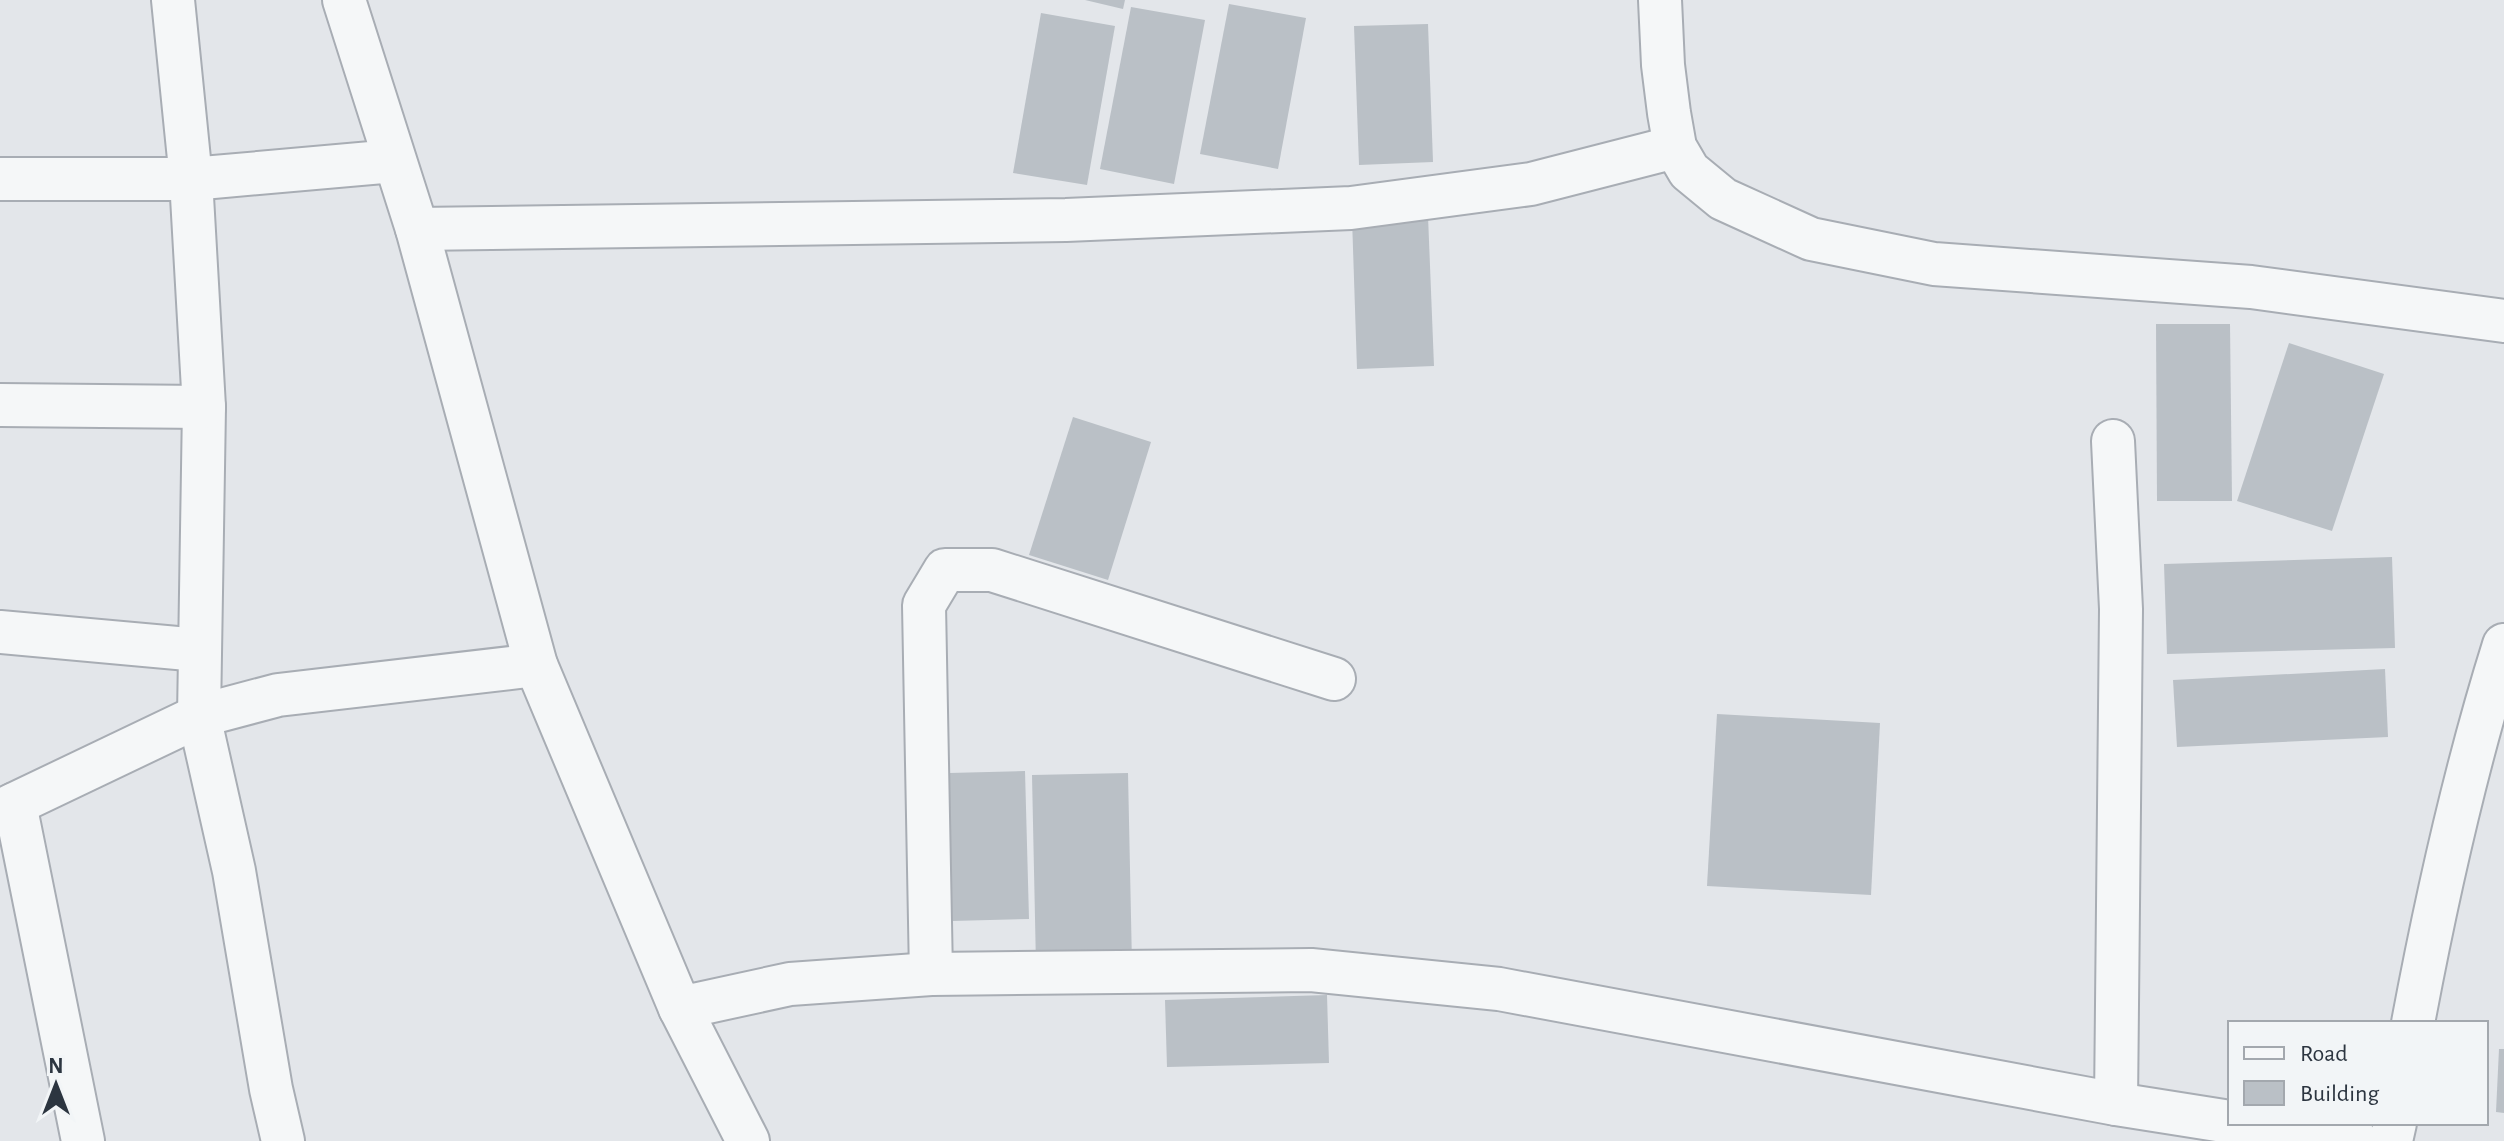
<svg xmlns="http://www.w3.org/2000/svg" width="2504" height="1141" viewBox="0 0 2504 1141" font-family="'Alegreya Sans',sans-serif">
<rect width="100%" height="100%" fill="#e3e6ea"/>
<g fill="#bac0c6">
<polygon points="1085,0 1125,0 1123,9"/>
<polygon points="1229,4 1306,18 1278,169 1200,154"/>
<polygon points="1131,7 1205,20 1174,184 1100,169"/>
<polygon points="1041,13 1115,26 1087,185 1013,173"/>
<polygon points="1428,24 1433,162 1359,165 1354,26"/>
<polygon points="1428,216 1434,366 1357,369 1352,218"/>
<polygon points="2156,324 2230,324 2232,501 2157,501"/>
<polygon points="2289,343 2384,374 2332,531 2237,501"/>
<polygon points="1073,417 1151,442 1108,580 1029,555"/>
<polygon points="2392,557 2395,648 2167,654 2164,564"/>
<polygon points="2385,669 2388,737 2177,747 2173,680"/>
<polygon points="1717,714 1880,723 1871,895 1707,886"/>
<polygon points="1025,771 1029,919 952,921 949,773"/>
<polygon points="1128,773 1132,965 1036,966 1032,775"/>
<polygon points="1327,995 1329,1063 1167,1067 1165,1000"/>
<polygon points="2499,1049 2504,1049 2504,1113 2496,1112"/>
</g>
<g fill="none" stroke-linecap="round" stroke-linejoin="round">
<defs>
<g id="minor">
<polyline points="173,0 191,179 204,407 199,716 234,871 271,1089 283,1141"/>
<polyline points="344,0 417,229 536,665 680,1008 790,984 931,974 1311,970 1499,989 2116,1104 2230,1122"/>
<polyline points="1660,0 1663,65 1669,113 1675,147 1689,171 1723,199 1811,239 1934,264 2251,287 2504,321"/>
<polyline points="0,179 191,179 394,161"/>
<polyline points="417,229 1066,220 1351,208 1531,184 1675,147"/>
<polyline points="0,405 204,407"/>
<polyline points="2113,441 2121,609 2116,1104"/>
<polyline points="0,632 199,650"/>
<polyline points="15,804 83,1141"/>
<polyline points="0,811 199,716 278,695 536,665"/>
<polyline points="931,974 924,605 945,570 992,570 1334,679"/>
<polyline points="680,1008 748,1141"/>
<path d="M2413,1023C2437,895 2465,769 2504,645"/>
<polyline points="2239,1123 2357,1141"/>
<polyline points="2391,1141 2395,1123"/>
</g>
</defs>
<use href="#minor" stroke="#a8adb4" stroke-width="46"/>
<use href="#minor" stroke="#f5f7f8" stroke-width="42"/>
</g>
<rect x="2228" y="1021" width="260" height="104" fill="#f2f5f7" stroke="#a3a8ae" stroke-width="2"/>
<rect x="2244" y="1047" width="40" height="12" fill="#f5f7f8" stroke="#a3a8ae" stroke-width="2"/>
<text x="2300" y="1061" font-size="24" fill="#2c3540">Road</text>
<rect x="2244" y="1081" width="40" height="24" fill="#bac0c6" stroke="#a3a8ae" stroke-width="2"/>
<text x="2300" y="1101" font-size="24" fill="#2c3540">Building</text>
<g transform="translate(56 1085)" stroke="#f2f5f7" stroke-width="6" paint-order="stroke">
<path d="M0-6L14 30L0 20L-14 30Z" fill="#2c3540"/>
<text y="-12" font-size="22" font-weight="bold" text-anchor="middle" fill="#2c3540">N</text>
</g>
</svg>
